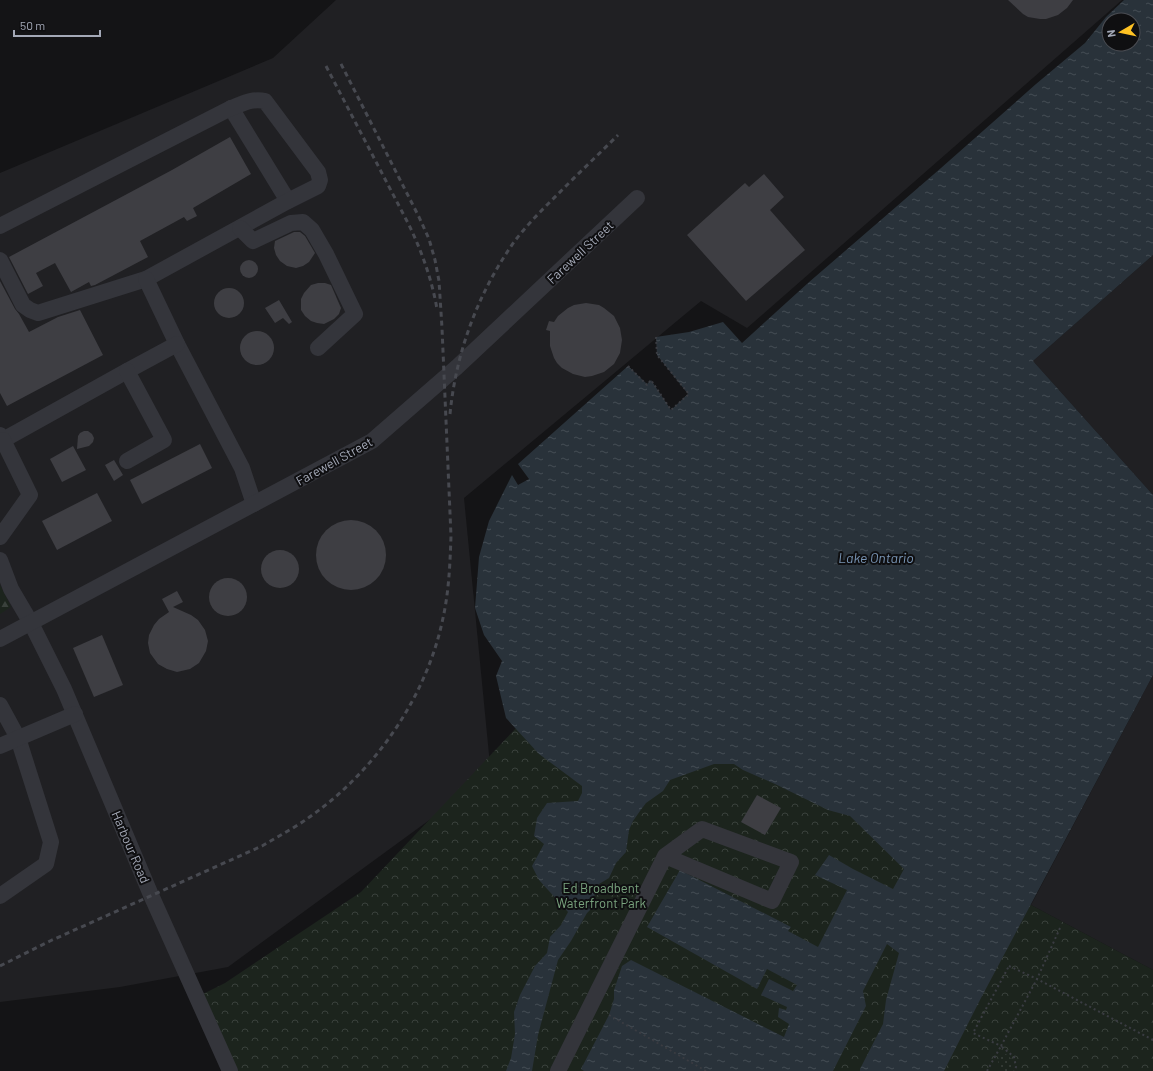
<svg xmlns="http://www.w3.org/2000/svg" width="1153" height="1071" viewBox="0 0 1153 1071" font-family="Barlow,sans-serif">
<defs>
<pattern id="forest-firs" width="22" height="20" patternUnits="userSpaceOnUse"><rect width="22" height="20" fill="#1c241d"/><path d="M5 1l3.5 6h-7zM16 11l3.5 6h-7z" fill="#3a413c"/></pattern>
<pattern id="park-crowns" width="20" height="18" patternUnits="userSpaceOnUse"><rect width="20" height="18" fill="#1c241d"/><path d="M2 6a3 3 0 1 1 6 0M12 15a3 3 0 1 1 6 0" fill="none" stroke="#3a413c"/></pattern>
<pattern id="garden-dots" width="8" height="8" patternUnits="userSpaceOnUse"><rect width="8" height="8" fill="#1c241d"/><path d="M2 2h.1M6 6h.1" fill="none" stroke="#3a413c" stroke-width="1.8" stroke-linecap="round"/></pattern>
<pattern id="water-ripples" width="26" height="14" patternUnits="userSpaceOnUse"><rect width="26" height="14" fill="#29323a"/><path d="M2 4q2-2 4 0t4 0M15 11q2-2 4 0t4 0" fill="none" stroke="#454d54"/></pattern>
</defs>
<rect width="100%" height="100%" fill="#141416"/>
<g fill="#202023">
<polygon points="336,0 1122,0 747,328 701,301 464,498 491,775 228,967 120,987 0,1002 0,173 273,58"/>
<polygon points="1153,255 1153,495 1033,361"/>
<polygon points="1153,675 1153,970 1031,905"/>
</g>
<polygon fill="url(#forest-firs)" points="0,585 11,607 0,614"/>
<polygon fill="url(#park-crowns)" points="535,708 729,736 1031,905 1153,970 1153,1071 235,1071 201,995 225,983 361,892"/>
<path fill="url(#garden-dots)" d="M1002,1053C1010,1055 1011,1058 1013,1065L1009,1071H1000C996,1065 999,1059 1002,1053Z"/>
<path fill="url(#water-ripples)" fill-rule="evenodd" d="M1124,0H1153V255L1033,361L1153,495V675L981,998L944,1071H860V1069L883,1024L886,1000L899,953L887,944L863,991L866,1006L833,1071H584L581,1069L609,1015L614,999V990L622,966L631,960L784,1037L789,1024L778,1017L779,1008L786,1010L787,1007L761,995L769,979L793,991L797,985L767,969L757,989L647,927L680,870L791,927L788,931L818,947L847,890L815,875L829,855L853,869L893,889L904,869L850,816L828,810L775,784L743,770L734,764H714L670,780L663,791L646,803L640,811L633,821L629,830L626,852L616,863L609,878L599,884L594,897L593,907L587,913L571,941L558,960L538,1035L532,1071H506L511,1058L515,1034L514,1012L520,995L535,966L547,953L550,937L561,925L568,912L539,880L532,866L544,844L534,836L537,818L547,803L578,801L582,793V786L539,754L506,718L496,676L502,661L484,635L475,608L479,557L489,521L512,475L518,485L529,479L518,464L628,366L647,384L651,380L671,410L688,394L657,355L656,337L689,332L723,322L742,343L808,283L941,168L1036,84L1085,43L1106,17ZM1109,20H1133V44H1109Z"/>
<g fill="#3e3e43">
<polygon points="1008,0 1073,0 1067,8 1058,15 1046,19 1040,19 1028,17 1023,14"/>
<polygon points="230,137 251,174 193,208 197,216 187,221 184,217 140,241 148,257 95,285 91,286 89,282 71,292 55,263 36,273 43,286 28,294 9,257 172,170"/>
<polygon points="764,174 784,197 770,210 805,250 746,301 687,235 745,183 749,187"/>
<polygon points="294,232 300,232 305,236 315,253 309,262 303,266 296,268 287,266 280,261 276,255 274,248 275,241"/>
<circle cx="249" cy="269" r="9"/>
<polygon points="0,281 15,309 19,314 29,332 58,317 80,310 103,355 7,406 0,393"/>
<polygon points="318,283 325,283 331,285 341,308 339,314 334,319 324,324 317,323 311,321 305,316 301,310 301,299 304,293 311,285"/>
<circle cx="229" cy="303" r="15"/>
<polygon points="279,300 292,322 289,324 283,318 275,323 265,308"/>
<polygon points="586,303 599,305 604,308 614,316 620,328 622,340 620,353 614,364 604,372 592,376 585,377 573,374 562,368 557,363 554,358 550,346 550,331 546,330 549,321 554,322 558,316 568,308 574,305"/>
<circle cx="257" cy="348" r="17"/>
<polygon points="84,431 88,431 92,434 94,438 93,442 89,446 77,449 78,436 80,433"/>
<polygon points="200,444 212,468 142,504 130,480"/>
<polygon points="73,446 86,470 62,482 50,459"/>
<polygon points="114,460 123,475 114,481 105,465"/>
<polygon points="97,493 112,521 57,550 42,521"/>
<circle cx="351" cy="555" r="35"/>
<circle cx="280" cy="569" r="19"/>
<circle cx="228" cy="597" r="19"/>
<polygon points="177,591 183,602 173,607 191,615 198,620 205,630 208,641 206,651 199,663 190,669 177,672 167,669 158,664 150,653 148,643 149,635 154,625 159,619 169,612 162,599"/>
<polygon points="102,635 123,685 94,697 73,648"/>
<polygon points="757,795 781,808 765,835 741,822"/>
</g>
<g fill="none" stroke-linecap="round" stroke-linejoin="round">
<g stroke="#3a3c42" stroke-width="2" stroke-dasharray="2 3" stroke-linecap="butt">
<polyline points="628,366 647,385 651,380 671,410 689,394 657,355 656,337"/>
<polyline points="1060,928 1037,979 1153,1040"/>
<polygon points="1009,966 1037,979 1001,1046 973,1033"/>
<polyline points="609,1015 706,1071"/>
<polyline points="987,1071 1001,1046 1014,1057 1016,1067 1014,1071"/>
</g>
<g stroke="#34353b" stroke-width="16">
<polyline points="231,108 288,201"/>
<path d="M0,226L231,108C242,104 252,98 265,101L318,172L320,180L318,186L288,201L146,279L38,313L30,310L23,305L0,260"/>
<polyline points="240,228 253,241 291,223 303,222 312,230 326,254 355,314 318,348"/>
<polyline points="146,279 177,344 242,468 254,504"/>
<polyline points="0,435 3,440 127,371 177,344"/>
<polyline points="127,461 164,440 127,371"/>
<polyline points="0,537 30,495 3,440"/>
<polyline points="0,560 11,589 31,623 64,689 151,895 230,1071"/>
<polyline points="0,639 372,441 457,367 637,198"/>
<polyline points="0,705 18,738 51,842 46,864 0,896"/>
<polyline points="0,746 75,714"/>
<polyline points="558,1071 665,856 702,829 791,862 772,901 665,856"/>
</g>
<g stroke="#474950" stroke-width="3" stroke-dasharray="5 4" stroke-linecap="butt">
<path d="M326,66L409,225C422,252 432,280 437,309"/>
<path d="M450,414C456,352 478,293 514,242C529,222 548,204 566,186C583,169 601,152 618,135"/>
<path d="M0,966L50,941L262,846C279,836 296,827 311,816C376,770 427,696 443,618C449,591 450,564 451,536L442,328L439,281L435,260L429,239L419,217L340,62"/>
</g>
</g>
<g text-anchor="middle" dominant-baseline="central" stroke-width="4" stroke-linejoin="round" paint-order="stroke">
<g font-size="13" fill="#a4a9b7" stroke="#0f0f11">
<text transform="translate(580 252) rotate(-43)">Farewell Street</text>
<text transform="translate(334 461) rotate(-29)">Farewell Street</text>
<text transform="translate(131 847) rotate(67)">Harbour Road</text>
</g>
<g font-size="13" fill="#7aa47f" stroke="#0f0f11">
<text x="601" y="888">Ed Broadbent<tspan x="601" dy="15">Waterfront Park</tspan></text>
</g>
<g font-size="14" font-style="italic" fill="#7995b5" stroke="#0f0f11">
<text x="876" y="557">Lake Ontario</text>
</g>
</g>
<g transform="translate(1121 32) rotate(261)"><circle r="19" fill="#0f0f11" stroke="#4b4d53"/>
<path d="M0-3L7 15L0 10L-7 15Z" fill="#ffc223"/>
<text y="-6" font-size="11" font-weight="bold" text-anchor="middle" fill="#a4a9b7">N</text>
</g>
<path d="M14 30v6h86v-6" fill="none" stroke="#a4a9b7" stroke-width="2"/>
<text x="20" y="30" font-size="12" fill="#a4a9b7" stroke="#0f0f11" stroke-width="3" paint-order="stroke">50 m</text>
</svg>
